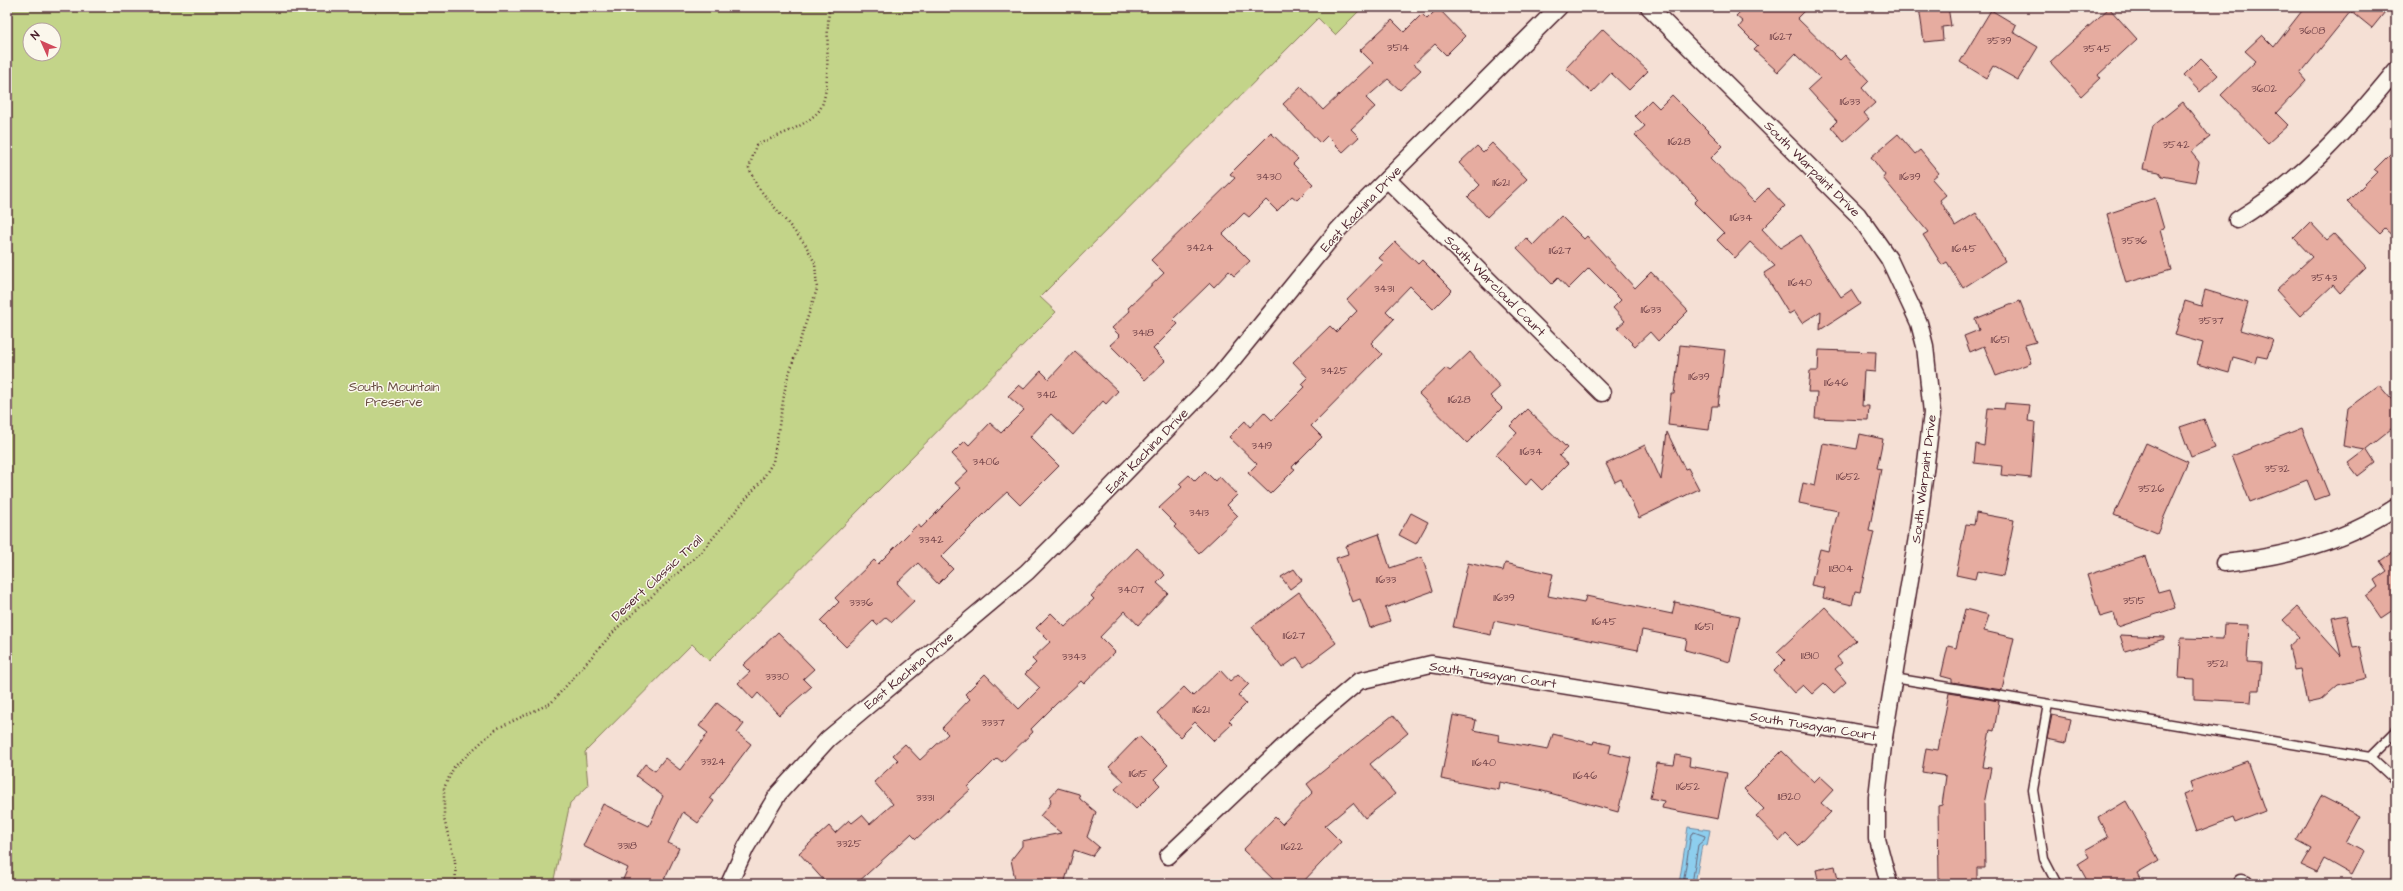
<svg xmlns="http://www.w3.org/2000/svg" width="2403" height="891" viewBox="0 0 2403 891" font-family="'Architects Daughter',sans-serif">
<rect width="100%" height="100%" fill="#f5e0d5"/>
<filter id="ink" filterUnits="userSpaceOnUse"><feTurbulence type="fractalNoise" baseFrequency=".025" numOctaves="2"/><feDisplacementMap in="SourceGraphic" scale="8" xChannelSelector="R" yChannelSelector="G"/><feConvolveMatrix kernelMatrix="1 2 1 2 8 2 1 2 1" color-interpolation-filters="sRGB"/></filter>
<g filter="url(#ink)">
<path fill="#c3d489" stroke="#867a5a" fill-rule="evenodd" d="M7,7H1363L1335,35L1318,18L1040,297L1056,312L709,661L692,644L585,752L588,786L570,803L553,884H7ZM30,30H54V54H30Z"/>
<polygon fill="#8dceee" stroke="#7288a0" points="1688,827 1710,830 1707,846 1702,845 1695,884 1679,884"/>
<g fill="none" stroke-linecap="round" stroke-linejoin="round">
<polyline stroke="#656579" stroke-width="1" points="1683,884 1691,834 1694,832 1705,836 1704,840 1698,845 1692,884"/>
</g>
<g fill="#e6aca0" stroke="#4a1f2b">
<polygon points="1745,7 1808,7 1797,18 1840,60 1845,55 1869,81 1862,88 1875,103 1864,113 1869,119 1844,142 1831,127 1837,121 1808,89 1820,78 1795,54 1778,72 1754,50 1758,46 1739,27 1743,22 1736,16"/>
<polygon points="1919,7 1948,7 1951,26 1942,27 1943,40 1924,42"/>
<polygon points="2305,7 2389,7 2372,28 2351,11 2300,74 2306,81 2276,113 2288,125 2268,143 2221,95 2256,61 2245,51 2262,35 2274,47"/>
<polygon points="1438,8 1465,36 1446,55 1435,44 1414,64 1421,70 1400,90 1388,79 1366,98 1375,107 1351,129 1359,137 1343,152 1327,136 1320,143 1283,104 1301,87 1323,110 1373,63 1360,50 1392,20 1404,32 1422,14 1427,19"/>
<polygon points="2109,8 2137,39 2098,75 2100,78 2081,96 2050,62"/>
<polygon points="1991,10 2016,25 2013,32 2038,47 2018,80 1993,66 1986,78 1960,62"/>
<polygon points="1603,29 1648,71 1629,90 1611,73 1592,93 1566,68"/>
<polygon points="2201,58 2218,75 2200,92 2184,75"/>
<polygon points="1672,95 1723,146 1711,158 1754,202 1768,188 1785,206 1762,229 1780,248 1801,235 1841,297 1851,290 1860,304 1820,330 1821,311 1802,323 1794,311 1789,314 1764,273 1775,266 1750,242 1735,258 1717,240 1724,233 1694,203 1698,199 1635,135 1645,126 1635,116 1651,100 1659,108"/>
<polygon points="2183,102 2210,137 2191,152 2199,162 2195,182 2162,176 2159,172 2143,169 2153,126"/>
<polygon points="1271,133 1298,159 1293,164 1313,184 1297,200 1292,196 1277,211 1266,200 1249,217 1244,213 1223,234 1250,261 1234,276 1229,271 1214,287 1210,283 1173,319 1178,324 1153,349 1165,361 1145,380 1110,345 1120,336 1112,328 1130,311 1128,308 1164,273 1151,260 1235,178 1230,174"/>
<polygon points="1898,134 1915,154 1920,150 1939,173 1932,179 1946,195 1940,200 1955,226 1976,213 2005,261 1963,288 1947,262 1942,265 1923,235 1928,232 1883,178 1885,175 1871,157"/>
<polygon points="1492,143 1527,179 1487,217 1468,197 1480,185 1459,163 1477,146 1483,152"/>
<polygon points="2396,148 2396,239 2385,229 2380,234 2347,202 2377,172 2374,170"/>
<polygon points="2155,198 2164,229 2160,230 2171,270 2126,283 2107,214"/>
<polygon points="1561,216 1584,239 1587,236 1635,288 1651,272 1688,311 1658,341 1650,332 1635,346 1617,328 1625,321 1613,308 1621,300 1589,268 1568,289 1558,278 1552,284 1517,248 1526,238 1533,245"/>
<polygon points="2310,222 2327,240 2334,234 2366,268 2340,293 2333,285 2300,316 2276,290 2312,257 2294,238"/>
<polygon points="1395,242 1418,264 1422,260 1452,290 1433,309 1410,286 1386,311 1394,319 1371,343 1382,354 1311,426 1322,437 1292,467 1295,469 1270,494 1248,473 1257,464 1229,437 1245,421 1250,427 1264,412 1272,420 1305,387 1302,384 1308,378 1293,362 1330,326 1336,332 1357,311 1347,300 1384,262 1379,258"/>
<polygon points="2205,290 2248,303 2240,330 2273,340 2267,358 2257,356 2255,363 2233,357 2229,373 2197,364 2203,343 2175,335 2185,301 2201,306"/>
<polygon points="2020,301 2036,342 2025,345 2031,363 1996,376 1984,346 1970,352 1964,336 1979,330 1975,319"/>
<polygon points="1680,345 1725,350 1718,406 1712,406 1709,430 1668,425 1671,394 1674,394"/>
<polygon points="1819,350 1876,352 1875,372 1864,371 1862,406 1869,406 1868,420 1815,418 1817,392 1808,392 1810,371 1818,371"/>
<polygon points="1075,351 1118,391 1106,404 1103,401 1073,435 1051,414 1030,437 1059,466 1020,505 1007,492 994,504 941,557 953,569 938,584 918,563 897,583 914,601 892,622 886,617 877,625 873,621 846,647 820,621 839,602 835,598 874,560 878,564 918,524 921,528 961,488 955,483 968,471 952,454 965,441 969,445 990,423 1001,433 1024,410 1008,396 1019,385 1024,389 1041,371 1049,379"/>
<polygon points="1470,352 1500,387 1490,396 1502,408 1467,443 1419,394 1446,368 1450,371"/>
<polygon points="2379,385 2396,405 2396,425 2366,449 2375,463 2358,476 2348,463 2365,450 2343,446 2348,408"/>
<polygon points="2005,403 2030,405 2028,421 2035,422 2031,478 2001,475 2002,466 1974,463 1976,444 1984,446 1988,408 2004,409"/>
<polygon points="1527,409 1567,448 1559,456 1568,464 1542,490 1531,479 1526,485 1496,455 1517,433 1510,426"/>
<polygon points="2204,419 2215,448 2191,457 2180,427"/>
<polygon points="2302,428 2329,495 2315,500 2307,480 2250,502 2232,456"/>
<polygon points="1667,432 1685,469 1688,468 1699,489 1639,518 1621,479 1615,482 1606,464 1645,445 1661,480"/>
<polygon points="1860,434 1883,439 1877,468 1881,469 1869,531 1874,532 1860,592 1855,591 1852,605 1823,598 1825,588 1811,585 1820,549 1828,551 1838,511 1799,503 1803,483 1815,486 1823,443 1857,449"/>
<polygon points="2146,443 2188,462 2157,533 2114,515"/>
<polygon points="1205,471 1215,481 1219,476 1237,495 1227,505 1238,516 1199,553 1174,527 1176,525 1159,508 1182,487 1179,484 1189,475 1195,481"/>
<polygon points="1411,513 1428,522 1416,544 1399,535"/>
<polygon points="1976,513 2014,520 2003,576 1977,571 1975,579 1956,575 1966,524 1974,525"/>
<polygon points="1379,534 1390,568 1422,557 1433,591 1385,608 1390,621 1370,628 1360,599 1352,602 1336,558 1348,554 1346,546"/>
<polygon points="1137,548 1165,575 1157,583 1168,593 1138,625 1125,611 1100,637 1115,652 1084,684 1081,681 1056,704 1031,729 1033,732 1002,762 997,758 968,787 970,790 916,839 911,834 856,884 827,884 799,853 829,826 835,833 849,820 852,823 862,815 870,824 893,804 874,782 898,760 893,755 905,744 920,760 948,734 942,728 970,699 965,694 985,674 1019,709 1040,688 1025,674 1036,663 1032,659 1050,642 1036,628 1051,613 1065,627 1094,599 1091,596"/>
<polygon points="2396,550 2396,608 2381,618 2366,596 2378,587 2374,580 2387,571 2380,561"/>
<polygon points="2146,556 2158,592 2169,589 2175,608 2118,627 2114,613 2100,617 2087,575"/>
<polygon points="1468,563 1503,571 1505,563 1553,574 1548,596 1584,603 1586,596 1672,614 1675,602 1740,616 1730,662 1685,650 1687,639 1642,630 1638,650 1494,621 1491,635 1453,627"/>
<polygon points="1294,569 1302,580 1290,589 1281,577"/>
<polygon points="1299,592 1336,643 1304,667 1297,657 1282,668 1252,627"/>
<polygon points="1825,607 1856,640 1837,657 1842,663 1835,669 1846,682 1834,693 1824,683 1812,694 1803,685 1794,693 1774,671 1785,660 1777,652"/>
<polygon points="2297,607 2341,656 2332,618 2346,615 2353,648 2360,647 2367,678 2338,685 2321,700 2307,703 2300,669 2294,670 2289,646 2299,637 2283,620"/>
<polygon points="1965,609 1989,615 1984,631 2014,638 2002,690 1952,682 1952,679 1941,676 1948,646 1956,648"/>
<polygon points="2224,624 2249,625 2247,662 2262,663 2260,690 2252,690 2251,702 2194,699 2194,679 2179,678 2181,638 2223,639"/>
<polygon points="778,632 814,669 803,679 811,687 779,715 758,693 753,699 738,683 750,672 743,665"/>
<polygon points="2120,635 2164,637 2164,639 2125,651"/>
<polygon points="1220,670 1230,681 1238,674 1249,684 1238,695 1246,704 1229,721 1232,724 1214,741 1195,722 1180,737 1157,713 1184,687 1193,696"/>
<polygon points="1949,693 1999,701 1994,731 1990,730 1983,767 1991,768 1984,804 1985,868 1977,868 1977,881 1939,881 1938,806 1942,805 1946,776 1922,772 1926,748 1938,750"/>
<polygon points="717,703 744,724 737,733 751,744 710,798 714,801 698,823 683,812 668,843 679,848 662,884 621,884 628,868 583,846 603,804 649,826 663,796 636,776 645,764 655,771 665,758 680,770 708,733 699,726"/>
<polygon points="1393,715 1408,733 1370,764 1395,794 1365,818 1353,803 1325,826 1341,842 1301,884 1278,884 1243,850 1275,817 1282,824 1313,792 1307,784"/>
<polygon points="1453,715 1476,720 1474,730 1499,735 1498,741 1548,750 1553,734 1593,744 1594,741 1611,745 1609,753 1631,758 1618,812 1539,790 1500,782 1499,790 1441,779"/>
<polygon points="2052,715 2071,719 2066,743 2047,739"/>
<polygon points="1139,736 1168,765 1154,779 1160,785 1136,809 1115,789 1124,781 1109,767"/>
<polygon points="1782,751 1814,782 1820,776 1834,789 1821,803 1831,812 1798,846 1786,834 1780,841 1756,816 1764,809 1744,789"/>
<polygon points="1676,755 1690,758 1689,766 1727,773 1718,819 1662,808 1664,801 1650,798 1657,763 1674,765"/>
<polygon points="2247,761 2265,811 2235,823 2233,818 2196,832 2183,795 2193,791 2190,782"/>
<polygon points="1058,788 1079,794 1080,799 1096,812 1087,837 1099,847 1092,856 1074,850 1064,884 1016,884 1011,860 1022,846 1022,841 1061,833 1040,816 1051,803 1050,797"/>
<polygon points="2321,796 2360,816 2346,842 2364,852 2352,875 2324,859 2317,872 2302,865 2312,848 2297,840"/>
<polygon points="2126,801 2159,860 2137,873 2140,879 2132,884 2089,884 2078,864 2089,857 2085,850 2108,837 2098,818"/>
<polygon points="1835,866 1839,884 1819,884 1816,870"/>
</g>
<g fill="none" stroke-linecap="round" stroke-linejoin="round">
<defs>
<g id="service">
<polyline points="1894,678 2370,757"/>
<polyline points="2048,704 2033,790 2044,859 2057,884"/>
<polyline points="2396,731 2370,757 2396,781"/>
</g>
<g id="minor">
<polyline points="1649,7 1858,215 1889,259 1919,323 1925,346 1932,413 1917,537 1884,737 1877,797 1877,839 1889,884"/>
<polyline points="1387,179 1602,393"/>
<path d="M2237,220C2304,179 2347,130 2396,70"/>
<path d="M2224,563C2284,557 2346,541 2396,507"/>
<polyline points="1168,856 1300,731 1359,681 1431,664 1884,737"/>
<polyline points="2241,883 2245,884"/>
<polyline points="729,884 746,847 778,794 828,739 1027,572 1086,513 1220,375 1337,231 1364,202 1559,7"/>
</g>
</defs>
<use href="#service" stroke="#4a1f2b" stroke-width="11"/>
<use href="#minor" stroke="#4a1f2b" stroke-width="19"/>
<path stroke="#4a1f2b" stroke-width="2.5" stroke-dasharray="1 3" stroke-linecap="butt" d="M456,884L455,861L444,819V788L454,767L496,729L551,703L617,628L702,551L762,480L773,462L786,383L817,289L815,263L805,244L757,186L749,168L756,145C776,136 803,128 818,112C833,95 824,32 830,7"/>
<use href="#service" stroke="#fbf7ec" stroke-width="8"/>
<use href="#minor" stroke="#fbf7ec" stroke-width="16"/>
</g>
</g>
<g text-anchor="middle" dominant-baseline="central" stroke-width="3" stroke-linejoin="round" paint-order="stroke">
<g font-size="11" fill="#714248">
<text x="2312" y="30">3608</text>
<text x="1781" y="36">11627</text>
<text x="1999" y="40">3539</text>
<text x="1398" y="47">3514</text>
<text x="2097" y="48">3545</text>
<text x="2264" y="88">3602</text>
<text x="1850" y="101">11633</text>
<text x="1679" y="141">11628</text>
<text x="2176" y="144">3542</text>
<text x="1269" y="176">3430</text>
<text x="1910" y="176">11639</text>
<text x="1501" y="182">11621</text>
<text x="1741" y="217">11634</text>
<text x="2134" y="240">3536</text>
<text x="1200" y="247">3424</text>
<text x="1964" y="248">11645</text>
<text x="1560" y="250">11627</text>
<text x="2324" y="277">3543</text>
<text x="1800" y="282">11640</text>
<text x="1384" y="288">3431</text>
<text x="1651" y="309">11633</text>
<text x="2211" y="320">3537</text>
<text x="1143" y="332">3418</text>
<text x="2000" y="339">11651</text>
<text x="1334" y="370">3425</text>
<text x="1699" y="376">11639</text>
<text x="1836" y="382">11646</text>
<text x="1047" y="394">3412</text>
<text x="1459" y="399">11628</text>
<text x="1262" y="445">3419</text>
<text x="1531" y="451">11634</text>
<text x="986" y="461">3406</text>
<text x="2277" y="468">3532</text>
<text x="1848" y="476">11652</text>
<text x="2151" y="488">3526</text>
<text x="1199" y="512">3413</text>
<text x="931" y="539">3342</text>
<text x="1841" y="568">11804</text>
<text x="1386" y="579">11633</text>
<text x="1131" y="589">3407</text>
<text x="1504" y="597">11639</text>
<text x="2134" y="600">3515</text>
<text x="861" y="602">3336</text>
<text x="1604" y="621">11645</text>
<text x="1704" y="626">11651</text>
<text x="1294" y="635">11627</text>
<text x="1810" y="655">11810</text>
<text x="1074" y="656">3343</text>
<text x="2217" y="663">3521</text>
<text x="777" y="676">3330</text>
<text x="1201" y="709">11621</text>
<text x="993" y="722">3337</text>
<text x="713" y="761">3324</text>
<text x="1484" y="762">11640</text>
<text x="1138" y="773">11615</text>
<text x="1585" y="775">11646</text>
<text x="1688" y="786">11652</text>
<text x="1789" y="796">11820</text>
<text x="925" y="797">3331</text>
<text x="849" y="843">3325</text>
<text x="627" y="845">3318</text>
<text x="1292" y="846">11622</text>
</g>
<g font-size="13" fill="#4a1f2b" stroke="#fbf7ec">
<text transform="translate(1812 169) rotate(45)">South Warpaint Drive</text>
<text transform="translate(1361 209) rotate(-47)">East Kachina Drive</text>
<text transform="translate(1495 286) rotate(45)">South Warcloud Court</text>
<text transform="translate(1147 451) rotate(-46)">East Kachina Drive</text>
<text transform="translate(1924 479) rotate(-83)">South Warpaint Drive</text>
<text transform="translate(657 578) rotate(-43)">Desert Classic Trail</text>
<text transform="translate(909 671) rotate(-40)">East Kachina Drive</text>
<text transform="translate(1493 675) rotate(8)">South Tusayan Court</text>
<text transform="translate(1813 726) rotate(9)">South Tusayan Court</text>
</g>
<g font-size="13" fill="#684c42" stroke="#fbf7ec">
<text x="394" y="387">South Mountain<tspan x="394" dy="15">Preserve</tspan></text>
</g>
</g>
<rect width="2403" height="891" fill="none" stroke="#fbf7ec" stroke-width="24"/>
<rect x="12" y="12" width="2379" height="867" fill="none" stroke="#4a1f2b" stroke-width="1.5" filter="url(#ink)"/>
<g transform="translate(42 42) rotate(315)"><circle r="19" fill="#fbf7ec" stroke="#b4a19f"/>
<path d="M0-3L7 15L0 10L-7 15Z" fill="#d1495b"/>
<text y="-6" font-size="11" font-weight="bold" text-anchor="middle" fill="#4a1f2b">N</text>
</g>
</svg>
